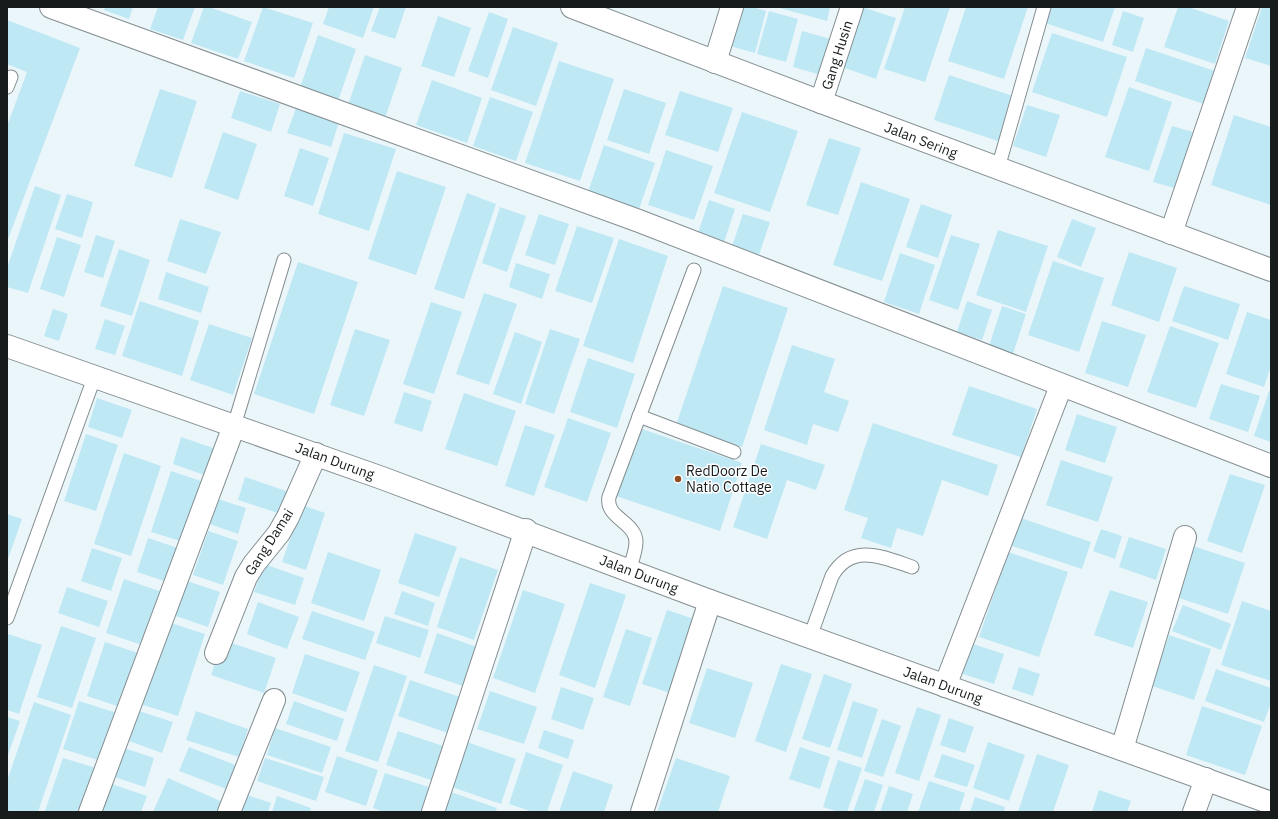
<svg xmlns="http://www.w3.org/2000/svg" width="1278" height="819" viewBox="0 0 1278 819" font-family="'IBM Plex Sans',sans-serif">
<rect width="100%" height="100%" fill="#ebf6fa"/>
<g fill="#bfe8f5">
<polygon points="105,7 133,7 129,19 104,10"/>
<polygon points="158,7 195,7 183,40 150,29"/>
<polygon points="204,7 209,7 252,22 238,59 191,43"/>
<polygon points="263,7 313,23 294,78 244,61"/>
<polygon points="329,7 374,7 363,38 323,24"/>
<polygon points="380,7 406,7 395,39 371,31"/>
<polygon points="733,7 753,7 766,11 755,53 723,44"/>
<polygon points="776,7 830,7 827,21"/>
<polygon points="862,7 896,18 876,79 842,67"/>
<polygon points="905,7 950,7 925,82 884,69"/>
<polygon points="966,7 1028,7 1004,79 948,61"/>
<polygon points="1050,7 1115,7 1103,42 1045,23"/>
<polygon points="1178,7 1188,7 1229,21 1215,64 1164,47"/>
<polygon points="1262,7 1271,7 1271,66 1245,58"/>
<polygon points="769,11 798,19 786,62 757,54"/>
<polygon points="1123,11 1144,18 1133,52 1112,45"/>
<polygon points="489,12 508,19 488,78 468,71"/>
<polygon points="438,16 471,28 454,77 421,66"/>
<polygon points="7,20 80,48 7,242 7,126 27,72 7,64"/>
<polygon points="513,27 558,43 536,106 491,90"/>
<polygon points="802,31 831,39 821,75 793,67"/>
<polygon points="1052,33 1127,57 1107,117 1032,92"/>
<polygon points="318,35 356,49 338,101 300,88"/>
<polygon points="1146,48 1215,71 1204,104 1135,81"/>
<polygon points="365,55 402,68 385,118 348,105"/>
<polygon points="559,61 614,79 580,181 525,163"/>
<polygon points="949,75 1016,97 1001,142 934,120"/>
<polygon points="432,80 482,98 467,143 416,125"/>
<polygon points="1129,87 1172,102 1149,171 1105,157"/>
<polygon points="160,89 197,101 172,178 134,166"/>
<polygon points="624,89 666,103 649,154 607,140"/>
<polygon points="240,91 280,104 271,132 231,118"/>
<polygon points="680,91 733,108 718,152 665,135"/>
<polygon points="490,97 533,112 516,161 473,146"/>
<polygon points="1027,105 1060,115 1046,157 1013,146"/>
<polygon points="296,108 339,122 331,147 287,133"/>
<polygon points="742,112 798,131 770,212 714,193"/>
<polygon points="1234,115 1271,127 1271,205 1211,185"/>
<polygon points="1172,126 1193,132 1174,188 1153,182"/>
<polygon points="223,132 257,144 238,200 204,188"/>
<polygon points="344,133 396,149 369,231 318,214"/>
<polygon points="829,138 861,148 838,215 806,205"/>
<polygon points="604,145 655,163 639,209 588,192"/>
<polygon points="300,148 329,158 313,206 284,196"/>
<polygon points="666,150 713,166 694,220 648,205"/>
<polygon points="397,171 446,187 416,275 368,259"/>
<polygon points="861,182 910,199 882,281 833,265"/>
<polygon points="35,186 61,195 28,293 7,287 7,268"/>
<polygon points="467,193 496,204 464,299 434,289"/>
<polygon points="67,194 93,202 82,238 55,229"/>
<polygon points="709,200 735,209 724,242 698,233"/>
<polygon points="921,204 952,215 938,258 906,247"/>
<polygon points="500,207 526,216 507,272 482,263"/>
<polygon points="539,214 569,224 555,265 525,255"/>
<polygon points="743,214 770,222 759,255 732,246"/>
<polygon points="180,219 221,232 206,274 167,261"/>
<polygon points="1072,219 1096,228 1081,267 1057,257"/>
<polygon points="577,226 614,238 592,303 555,291"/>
<polygon points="998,230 1048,246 1026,312 976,295"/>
<polygon points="96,235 115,241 103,278 84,272"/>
<polygon points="951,235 980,244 958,310 929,300"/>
<polygon points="57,237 81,245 64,297 40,289"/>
<polygon points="619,239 668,256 633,363 583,346"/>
<polygon points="119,249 150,260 132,316 100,306"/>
<polygon points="1129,252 1177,268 1159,322 1111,305"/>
<polygon points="900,253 935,265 919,314 884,302"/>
<polygon points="1053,261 1104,278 1079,352 1028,335"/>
<polygon points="298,262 358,282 314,414 254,394"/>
<polygon points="516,263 550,274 542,299 509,287"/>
<polygon points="166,272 209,287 201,313 158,299"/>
<polygon points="723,286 788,308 742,447 676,425"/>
<polygon points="1184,286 1240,304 1228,340 1172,321"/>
<polygon points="484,293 517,304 489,385 456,374"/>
<polygon points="140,301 199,321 182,376 122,356"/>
<polygon points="967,301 992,310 982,340 957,332"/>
<polygon points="431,302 462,312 434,394 403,384"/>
<polygon points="1002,306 1026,314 1012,357 988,349"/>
<polygon points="53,309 68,314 59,341 44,336"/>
<polygon points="1247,312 1271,320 1271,366 1264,387 1226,374"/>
<polygon points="105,319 125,326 115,355 95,349"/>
<polygon points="1102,321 1146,335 1128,387 1085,373"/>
<polygon points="209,324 252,338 233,395 190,380"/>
<polygon points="1170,326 1219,343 1196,408 1147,392"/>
<polygon points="355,329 390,340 364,416 330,405"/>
<polygon points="550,329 580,339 554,414 525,404"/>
<polygon points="515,332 542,342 521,404 493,394"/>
<polygon points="792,345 835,359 824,392 849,401 838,432 813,424 807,445 764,430"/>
<polygon points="588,358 635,374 617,428 570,412"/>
<polygon points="1221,384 1260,396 1248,432 1209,419"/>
<polygon points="969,386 1037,409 1021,457 952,435"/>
<polygon points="1269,391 1271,391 1271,442 1254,436"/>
<polygon points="404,392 432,401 422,432 394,423"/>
<polygon points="464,393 516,411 497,466 445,449"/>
<polygon points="97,398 132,410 122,438 88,427"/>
<polygon points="1077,414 1117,427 1105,463 1065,450"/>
<polygon points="568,418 611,433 587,502 544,487"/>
<polygon points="873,423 998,465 988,496 942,480 923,536 897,528 891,548 861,538 868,518 844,510"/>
<polygon points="525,425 555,435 534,496 505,486"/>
<polygon points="636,427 742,463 720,531 613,495"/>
<polygon points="86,434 118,445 96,511 64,501"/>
<polygon points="181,437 216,449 207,476 173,464"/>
<polygon points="761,444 825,465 816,490 787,480 767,539 733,527"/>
<polygon points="124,453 161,466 131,556 94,544"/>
<polygon points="1061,460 1113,477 1098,522 1046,505"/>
<polygon points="171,471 210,484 190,544 151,532"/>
<polygon points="1230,474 1265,485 1242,553 1207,541"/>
<polygon points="245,477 289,492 281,514 238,500"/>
<polygon points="218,499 246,508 238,534 210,524"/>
<polygon points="302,505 325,513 306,570 282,562"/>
<polygon points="7,514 22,519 7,562"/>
<polygon points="1018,517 1091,542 1082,569 1009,545"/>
<polygon points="1101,529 1122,536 1115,559 1093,551"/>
<polygon points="208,531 238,541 223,585 193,575"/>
<polygon points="415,533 457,547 439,597 398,583"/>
<polygon points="1129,537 1166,549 1156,580 1119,567"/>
<polygon points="148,538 184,550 173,584 137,572"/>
<polygon points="1190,545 1245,563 1228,614 1173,596"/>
<polygon points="92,548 122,558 111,591 81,581"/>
<polygon points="328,552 381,570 364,621 311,603"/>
<polygon points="1008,552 1068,572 1039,657 979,637"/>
<polygon points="460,557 498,570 474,640 437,627"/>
<polygon points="264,564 304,578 295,605 254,592"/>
<polygon points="124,579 168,594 151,648 106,633"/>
<polygon points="181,579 220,592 208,627 170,614"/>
<polygon points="590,583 626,595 595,688 559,675"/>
<polygon points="67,587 108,601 99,627 58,613"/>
<polygon points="523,590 565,604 535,693 493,678"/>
<polygon points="1110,590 1148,602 1133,648 1094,635"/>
<polygon points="402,591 435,603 428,626 394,614"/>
<polygon points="1242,601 1271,611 1271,681 1221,665"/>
<polygon points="258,602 299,617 287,649 247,634"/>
<polygon points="1183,605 1231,624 1221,650 1172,631"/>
<polygon points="667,610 694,619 670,693 642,684"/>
<polygon points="312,611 375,632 365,660 302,639"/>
<polygon points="385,616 429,630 420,658 376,643"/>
<polygon points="165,621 205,634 178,716 137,703"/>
<polygon points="61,626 96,638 72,708 37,697"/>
<polygon points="626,629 652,638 630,706 603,697"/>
<polygon points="437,633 477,647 463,686 424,673"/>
<polygon points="8,634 42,645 19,714 7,710"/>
<polygon points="1169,635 1211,649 1194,700 1152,686"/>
<polygon points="223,640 276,658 264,693 211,675"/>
<polygon points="105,642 141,654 123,708 87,696"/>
<polygon points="970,643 1004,654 994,684 960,673"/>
<polygon points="305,654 360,672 346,712 292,693"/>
<polygon points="781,664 812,674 786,752 755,741"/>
<polygon points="374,665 407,676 378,762 345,751"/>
<polygon points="1019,667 1040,674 1033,696 1012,689"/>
<polygon points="707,668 753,683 735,738 689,723"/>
<polygon points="1216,669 1271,688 1271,703 1264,722 1205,701"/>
<polygon points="824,674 852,684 830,748 802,739"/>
<polygon points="410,680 460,697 448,733 398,716"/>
<polygon points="561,687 594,698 583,730 551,719"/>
<polygon points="490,691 537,707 524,744 477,729"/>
<polygon points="79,701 120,714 104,762 63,749"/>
<polygon points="294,701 344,719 337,741 286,724"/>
<polygon points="853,701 878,709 862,758 837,750"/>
<polygon points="34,702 71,715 38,812 13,812 7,810 7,781"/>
<polygon points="1202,706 1262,726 1245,775 1186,755"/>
<polygon points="917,707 941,715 919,781 895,773"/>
<polygon points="136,710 173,722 162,753 126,740"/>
<polygon points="196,711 248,729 239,757 186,740"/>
<polygon points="7,717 20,721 7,758"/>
<polygon points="949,718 974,727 965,753 940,745"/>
<polygon points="882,719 901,726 883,777 864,771"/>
<polygon points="275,728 331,747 322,773 267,755"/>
<polygon points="544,730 574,740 568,759 538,748"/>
<polygon points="398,731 446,747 434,781 386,765"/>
<polygon points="464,741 516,759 501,804 449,786"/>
<polygon points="988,742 1025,755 1009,801 973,788"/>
<polygon points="121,747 154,758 145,787 111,776"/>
<polygon points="189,747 238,766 229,790 179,771"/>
<polygon points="800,747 830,757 820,789 789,779"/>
<polygon points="526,752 563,765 547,812 533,812 509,804"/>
<polygon points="942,754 975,765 967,787 934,777"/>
<polygon points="1037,754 1069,765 1053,812 1018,812"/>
<polygon points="337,756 378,770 366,806 325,792"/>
<polygon points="63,758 96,768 81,812 45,811"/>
<polygon points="265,758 324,777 316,801 257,781"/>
<polygon points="676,758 730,776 718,812 657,812"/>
<polygon points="838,760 862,768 847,812 839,812 823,807"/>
<polygon points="573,771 613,785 604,812 559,812"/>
<polygon points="385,773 435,789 427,812 384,812 373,808"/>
<polygon points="168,778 225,803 221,812 153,812"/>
<polygon points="865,779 883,785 874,812 853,812"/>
<polygon points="103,781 147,796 141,812 93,812"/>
<polygon points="929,781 965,793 959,812 918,812"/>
<polygon points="889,786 913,794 907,812 880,812"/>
<polygon points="1099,790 1131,801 1127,812 1092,812"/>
<polygon points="448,791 497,808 495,812 441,812"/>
<polygon points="238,792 271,803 268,812 231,812"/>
<polygon points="277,796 311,808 310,812 272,812"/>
<polygon points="975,797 1005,807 1004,812 970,812"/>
</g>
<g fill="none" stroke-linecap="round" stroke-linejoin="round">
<defs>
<g id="service">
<polyline points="7,87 11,77"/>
<polyline points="998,168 1044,7"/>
<polyline points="639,416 734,452"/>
<polyline points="234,426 284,260"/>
<path d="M629,570C632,561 636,551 636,542C636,522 605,518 609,497L694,270"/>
<polyline points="7,618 94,378"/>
<path d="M810,637L832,576C851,542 883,557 912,567"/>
</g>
<g id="minor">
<polyline points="51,7 639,221 1271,466"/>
<polyline points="572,7 821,102 1271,270"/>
<polyline points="715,62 732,7"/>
<polyline points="821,102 852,7"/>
<polyline points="1171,233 1248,7"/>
<polyline points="216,653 246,577 254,564 279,533 288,517 316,454"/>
<polyline points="945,686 1061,386"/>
<polyline points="1122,749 1185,537"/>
<polyline points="90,812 234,426"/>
<polyline points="229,812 274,700"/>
<polyline points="433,812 526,530"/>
<polyline points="642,812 710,601"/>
<polyline points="1194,812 1206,779"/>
</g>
<polyline id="tertiary" points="7,346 382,478 710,601 1271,803"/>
</defs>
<use href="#service" stroke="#848e91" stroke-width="15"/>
<use href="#minor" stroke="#848e91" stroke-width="24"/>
<use href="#tertiary" stroke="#848e91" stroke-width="24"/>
<use href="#service" stroke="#fff" stroke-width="13"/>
<use href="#minor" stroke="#fff" stroke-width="22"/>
<use href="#tertiary" stroke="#fff" stroke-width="22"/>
</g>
<circle fill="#924e22" stroke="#fff" stroke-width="1.5" cx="678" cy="479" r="4"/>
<g text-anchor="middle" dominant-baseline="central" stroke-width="3" stroke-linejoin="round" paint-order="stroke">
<g font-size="14" fill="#171b1c" stroke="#fff">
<text transform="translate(837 55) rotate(-72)">Gang Husin</text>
<text transform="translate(921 140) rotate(21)">Jalan Sering</text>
<text transform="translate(335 461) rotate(20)">Jalan Durung</text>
<text transform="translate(269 542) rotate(-57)">Gang Damai</text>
<text transform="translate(639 574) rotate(21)">Jalan Durung</text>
<text transform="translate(943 685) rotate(20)">Jalan Durung</text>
</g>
<g font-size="14" fill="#171b1c" stroke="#fff" text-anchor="start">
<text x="686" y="471">RedDoorz De<tspan x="686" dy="16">Natio Cottage</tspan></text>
</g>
</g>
<rect width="1278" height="819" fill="none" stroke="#171b1c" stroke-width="16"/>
</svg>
